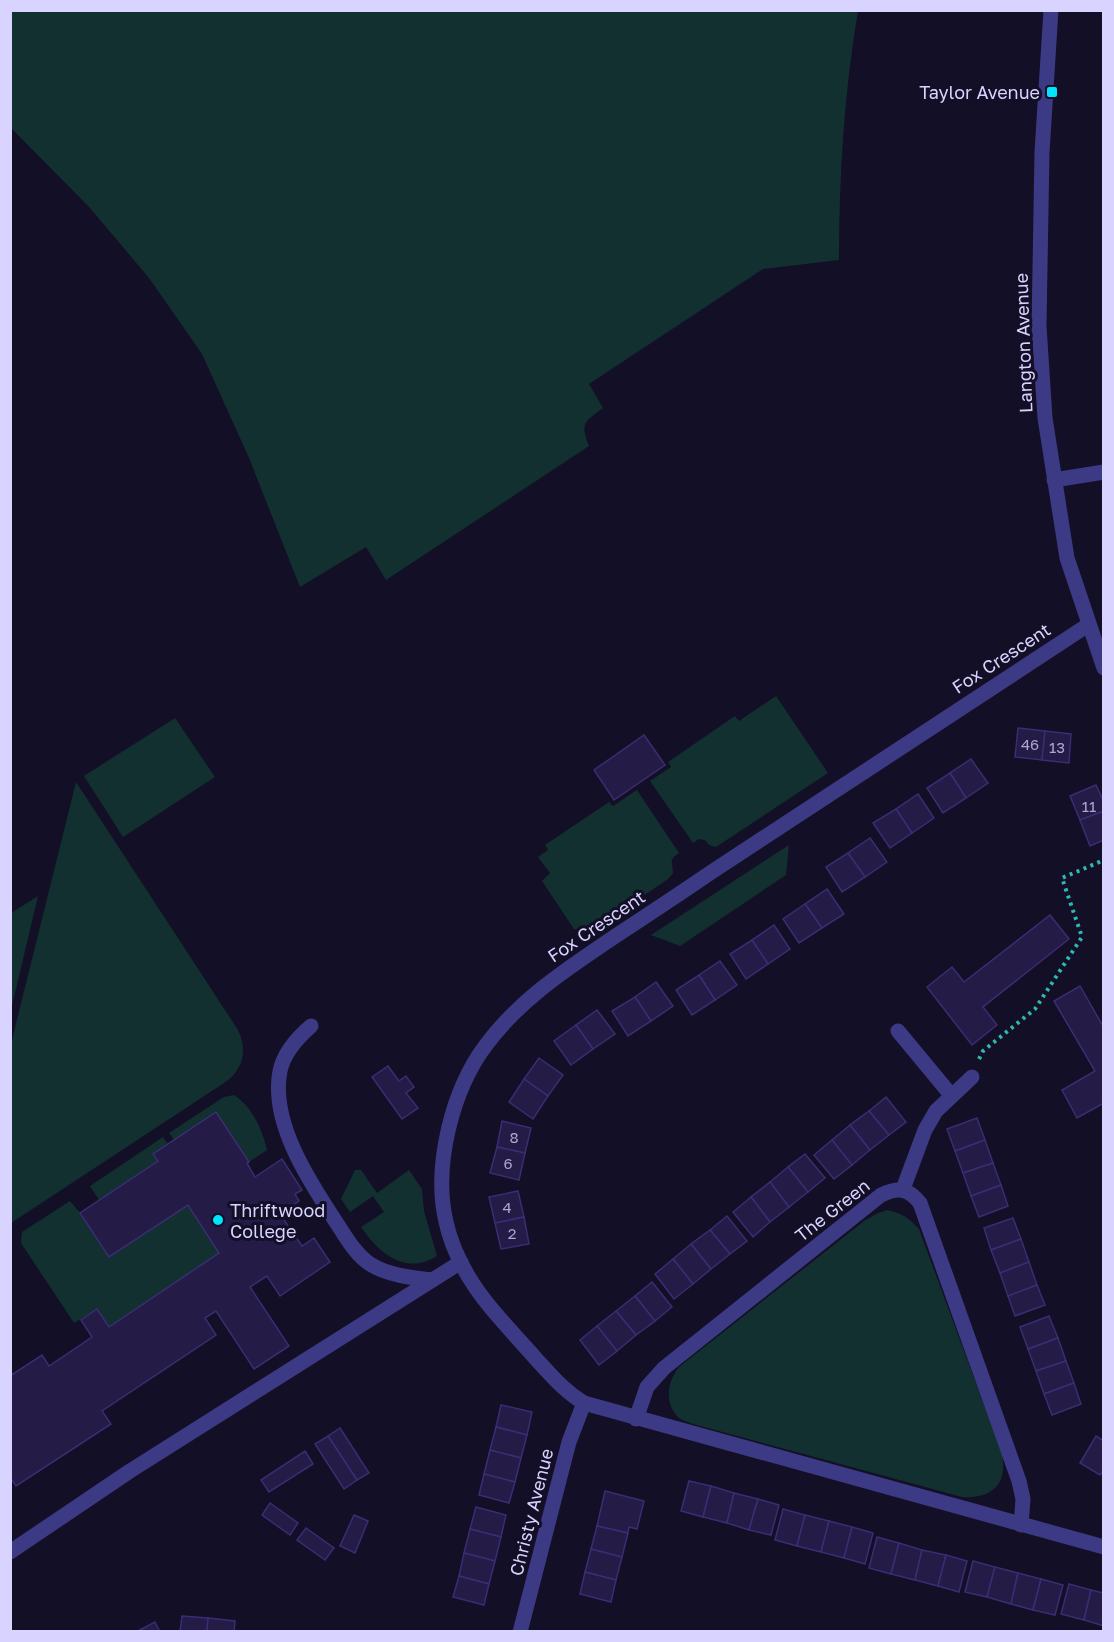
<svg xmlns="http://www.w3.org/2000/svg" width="1114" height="1642" viewBox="0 0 1114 1642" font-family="'Golos Text',sans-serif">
<rect width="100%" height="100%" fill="#130f26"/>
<g fill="#12302f">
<path d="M10,11H858C844,93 839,177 839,260L763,269L589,384L603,408C584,422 580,423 589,446L386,580L366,547L300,587L249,458L202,354L149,278L90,208L11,128Z"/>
<polygon points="776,696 828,773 716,847 709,845 705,840 699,839 693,843 650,781 671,767 668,762 735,716 739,721"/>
<polygon points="175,718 215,777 123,837 84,776"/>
<path d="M76,782L238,1030C248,1051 243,1070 224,1083L11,1223V1044Z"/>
<path d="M637,790L679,853C668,860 673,862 673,873L668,879L590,932L574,929L542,881L550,873L538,857L548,850L545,845L609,802L613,806Z"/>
<polygon points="789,845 786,875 680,946 651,935"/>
<polygon points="38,896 11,1010 11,913"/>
<path d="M234,1095C253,1108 262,1129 267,1150L249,1162L174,1140L169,1133L224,1097Z"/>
<polygon points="163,1137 168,1144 153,1154 158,1161 99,1200 90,1186"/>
<path d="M355,1170H361L377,1193L409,1170L422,1189L424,1211L437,1256C405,1276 379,1253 361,1227L384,1212L373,1196L350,1212L341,1199Z"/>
<polygon points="70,1201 80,1213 110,1257 188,1205 219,1253 109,1327 97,1309 74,1323 21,1243 22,1232"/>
<path d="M887,1210C902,1213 909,1218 919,1229L1002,1454C1008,1484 992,1499 962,1497L693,1424C689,1422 683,1421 679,1418C664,1404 667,1382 679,1367L864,1221L876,1214Z"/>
</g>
<g fill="#241b47" stroke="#3b2d73" stroke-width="1.5">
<polygon points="1018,728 1045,731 1042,760 1015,757"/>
<polygon points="1045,731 1071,734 1069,763 1042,760"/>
<polygon points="644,735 665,765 614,800 594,770"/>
<polygon points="971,759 988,783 966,798 950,773"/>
<polygon points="950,773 966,798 943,813 927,788"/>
<polygon points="1096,785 1104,802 1104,811 1080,820 1070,796"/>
<polygon points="918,794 934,818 912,833 896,809"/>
<polygon points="896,809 912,833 890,848 873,823"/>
<polygon points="1104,811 1104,840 1090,846 1080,820"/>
<polygon points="870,838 887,862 865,877 848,853"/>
<polygon points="848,853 865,877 842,892 826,867"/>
<polygon points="827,889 844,914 822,928 805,904"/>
<polygon points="805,904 822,928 799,943 783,919"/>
<polygon points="1050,915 1069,939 983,1007 997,1025 972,1045 927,987 952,967 964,982"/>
<polygon points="774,925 790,949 768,964 752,940"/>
<polygon points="752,940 768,964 746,979 730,954"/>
<polygon points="720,961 737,985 715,1000 699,975"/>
<polygon points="699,975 715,1000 692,1015 676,990"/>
<polygon points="656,982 673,1006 651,1021 635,997"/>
<polygon points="1080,986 1104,1028 1104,1103 1077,1118 1062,1090 1095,1071 1054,1001"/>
<polygon points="635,997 651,1021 628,1036 612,1011"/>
<polygon points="597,1010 615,1034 593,1049 576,1025"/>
<polygon points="576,1025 593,1049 571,1065 554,1041"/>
<polygon points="539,1058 563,1075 548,1096 524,1079"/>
<polygon points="388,1066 399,1081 406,1076 414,1087 406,1093 418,1108 402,1119 372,1077"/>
<polygon points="524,1079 548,1096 533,1119 509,1102"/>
<polygon points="886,1097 906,1122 889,1135 869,1111"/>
<polygon points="869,1111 889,1135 870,1150 850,1125"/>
<polygon points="216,1112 249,1162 247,1163 255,1177 282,1159 302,1190 295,1194 299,1201 280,1214 302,1246 314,1238 330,1262 280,1296 267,1276 250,1287 289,1346 254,1369 216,1311 205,1318 216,1335 102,1411 111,1424 16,1486 10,1477 10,1376 42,1355 49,1366 92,1337 81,1320 97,1309 109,1327 219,1253 188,1205 109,1257 80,1213 158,1161 153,1154"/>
<polygon points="977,1118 985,1140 955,1151 947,1129"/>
<polygon points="502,1121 531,1128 525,1153 497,1147"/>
<polygon points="850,1125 870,1150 852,1165 832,1140"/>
<polygon points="832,1140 852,1165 834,1179 814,1155"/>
<polygon points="985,1140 993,1163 963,1173 955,1151"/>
<polygon points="497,1147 525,1153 519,1180 490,1173"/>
<polygon points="805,1154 825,1178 808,1192 788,1167"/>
<polygon points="993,1163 1001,1185 971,1196 963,1173"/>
<polygon points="788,1167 808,1192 789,1207 770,1182"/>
<polygon points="770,1182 789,1207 770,1222 751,1197"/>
<polygon points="1001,1185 1008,1206 979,1217 971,1196"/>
<polygon points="518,1191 524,1217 495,1223 489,1197"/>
<polygon points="751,1197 770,1222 753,1237 733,1212"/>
<polygon points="727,1216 747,1241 730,1254 710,1230"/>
<polygon points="524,1217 529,1244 501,1249 495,1223"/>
<polygon points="1013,1218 1021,1239 991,1250 984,1228"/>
<polygon points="710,1230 730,1254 711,1269 691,1244"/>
<polygon points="1021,1239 1029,1262 1000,1273 991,1250"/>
<polygon points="691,1244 711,1269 693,1284 673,1259"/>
<polygon points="673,1259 693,1284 674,1299 655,1274"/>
<polygon points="1029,1262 1037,1285 1008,1296 1000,1273"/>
<polygon points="652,1282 672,1307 655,1321 635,1296"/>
<polygon points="1037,1285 1045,1305 1015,1316 1008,1296"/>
<polygon points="635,1296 655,1321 636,1335 616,1311"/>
<polygon points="616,1311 636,1335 617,1351 597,1326"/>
<polygon points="1049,1316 1058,1338 1028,1349 1020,1327"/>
<polygon points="597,1326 617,1351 599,1365 580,1340"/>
<polygon points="1058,1338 1066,1361 1036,1371 1028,1349"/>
<polygon points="1066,1361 1074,1383 1044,1394 1036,1371"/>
<polygon points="1074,1383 1081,1404 1052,1415 1044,1394"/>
<polygon points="501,1405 532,1412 527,1435 496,1427"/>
<polygon points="496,1427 527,1435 521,1458 490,1450"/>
<polygon points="340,1428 369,1473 357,1480 328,1436"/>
<polygon points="328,1436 357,1480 344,1489 315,1444"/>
<polygon points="1096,1436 1104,1441 1104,1469 1100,1475 1080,1463"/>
<polygon points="490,1450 521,1458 515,1482 484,1474"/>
<polygon points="305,1451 313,1464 269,1492 261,1480"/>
<polygon points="484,1474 515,1482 509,1503 479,1495"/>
<polygon points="689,1481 711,1486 703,1517 681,1511"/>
<polygon points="711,1486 734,1493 727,1523 703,1517"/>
<polygon points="605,1491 644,1501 637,1529 629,1527 628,1533 597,1526"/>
<polygon points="734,1493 758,1499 749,1530 727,1523"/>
<polygon points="758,1499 779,1505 771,1535 749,1530"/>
<polygon points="270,1503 298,1523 290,1535 262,1515"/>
<polygon points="476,1507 506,1515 501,1537 470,1529"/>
<polygon points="783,1509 805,1515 797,1546 775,1540"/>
<polygon points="354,1515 368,1521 355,1553 340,1546"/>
<polygon points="805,1515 829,1521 821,1552 797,1546"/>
<polygon points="829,1521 852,1527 844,1558 821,1552"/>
<polygon points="597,1526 628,1533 622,1557 591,1549"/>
<polygon points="852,1527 873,1533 865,1564 844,1558"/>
<polygon points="306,1528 334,1548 325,1560 297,1540"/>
<polygon points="470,1529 501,1537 495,1561 464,1553"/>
<polygon points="877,1537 899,1543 891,1574 869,1568"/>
<polygon points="899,1543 922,1550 915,1580 891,1574"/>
<polygon points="591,1549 622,1557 616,1580 585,1572"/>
<polygon points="922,1550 946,1555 938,1586 915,1580"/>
<polygon points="464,1553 495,1561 489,1584 459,1576"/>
<polygon points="946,1555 967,1561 959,1592 938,1586"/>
<polygon points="973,1561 995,1567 987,1597 965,1592"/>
<polygon points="995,1567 1018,1573 1011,1604 987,1597"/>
<polygon points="585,1572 616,1580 611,1602 580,1594"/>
<polygon points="1018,1573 1041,1579 1033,1610 1011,1604"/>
<polygon points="459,1576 489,1584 484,1605 453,1597"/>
<polygon points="1041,1579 1063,1585 1055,1615 1033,1610"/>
<polygon points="1069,1584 1091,1590 1084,1620 1061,1614"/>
<polygon points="1091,1590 1104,1593 1104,1626 1084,1620"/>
<polygon points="182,1616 208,1618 207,1632 180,1632"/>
<polygon points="208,1618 235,1621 234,1632 207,1632"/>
<polygon points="155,1622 160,1632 136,1632"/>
</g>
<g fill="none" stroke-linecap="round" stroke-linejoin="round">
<polyline stroke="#2fb8b0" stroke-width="4" stroke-dasharray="3 4.5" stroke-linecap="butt" points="979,1059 983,1051 1035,1009 1082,937 1062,878 1104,860"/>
<g stroke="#3d3a85" stroke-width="15">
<polyline points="1051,10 1042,152 1039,326 1045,418 1067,558 1104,668"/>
<polyline points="1054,480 1104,472"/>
<path d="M1088,625C962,708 836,791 710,873C678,895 646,916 614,937C567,969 520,999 486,1045C452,1090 433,1166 446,1222C453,1253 471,1284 491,1308C506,1326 522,1343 537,1360C552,1376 565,1392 584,1403L1104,1547"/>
<path d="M311,1026C297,1038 284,1052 280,1071C270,1122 309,1181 336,1222C346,1237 355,1254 370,1264C387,1275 412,1278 432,1280"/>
<polyline points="898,1031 951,1095"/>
<polyline points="903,1189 925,1130 936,1111 972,1077"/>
<path d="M636,1419L647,1387L664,1368L881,1195C898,1187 908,1188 920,1203L1019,1481L1023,1499L1021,1525"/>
<polyline points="10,1552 130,1471 461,1262"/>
<polyline points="520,1632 569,1442 584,1403"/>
</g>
</g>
<g fill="#00e5ff" stroke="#130f26" stroke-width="2">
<rect x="1046" y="86" width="12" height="12" rx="3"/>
<circle cx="218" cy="1220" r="6"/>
</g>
<g text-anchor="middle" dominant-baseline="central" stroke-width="6" stroke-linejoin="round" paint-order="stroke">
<g font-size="15" fill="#aca6d1">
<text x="1030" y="744">46</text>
<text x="1057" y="747">13</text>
<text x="1089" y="806">11</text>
<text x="514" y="1137">8</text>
<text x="508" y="1163">6</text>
<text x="507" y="1207">4</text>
<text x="512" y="1233">2</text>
</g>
<g font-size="18" fill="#d9d4ff" stroke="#130f26" text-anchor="end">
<text x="1040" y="92">Taylor Avenue</text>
<text x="230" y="1210" text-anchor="start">Thriftwood<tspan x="230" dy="21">College</tspan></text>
</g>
<g font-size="18" fill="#d9d4ff" stroke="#130f26">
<text transform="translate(1023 343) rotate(-92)">Langton Avenue</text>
<text transform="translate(1001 658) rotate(-33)">Fox Crescent</text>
<text transform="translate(596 926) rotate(-34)">Fox Crescent</text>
<text transform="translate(832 1210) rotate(-38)">The Green</text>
<text transform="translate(531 1512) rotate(-76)">Christy Avenue</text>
</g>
</g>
<rect width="1114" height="1642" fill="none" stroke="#d9d4ff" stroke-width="24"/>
</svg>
